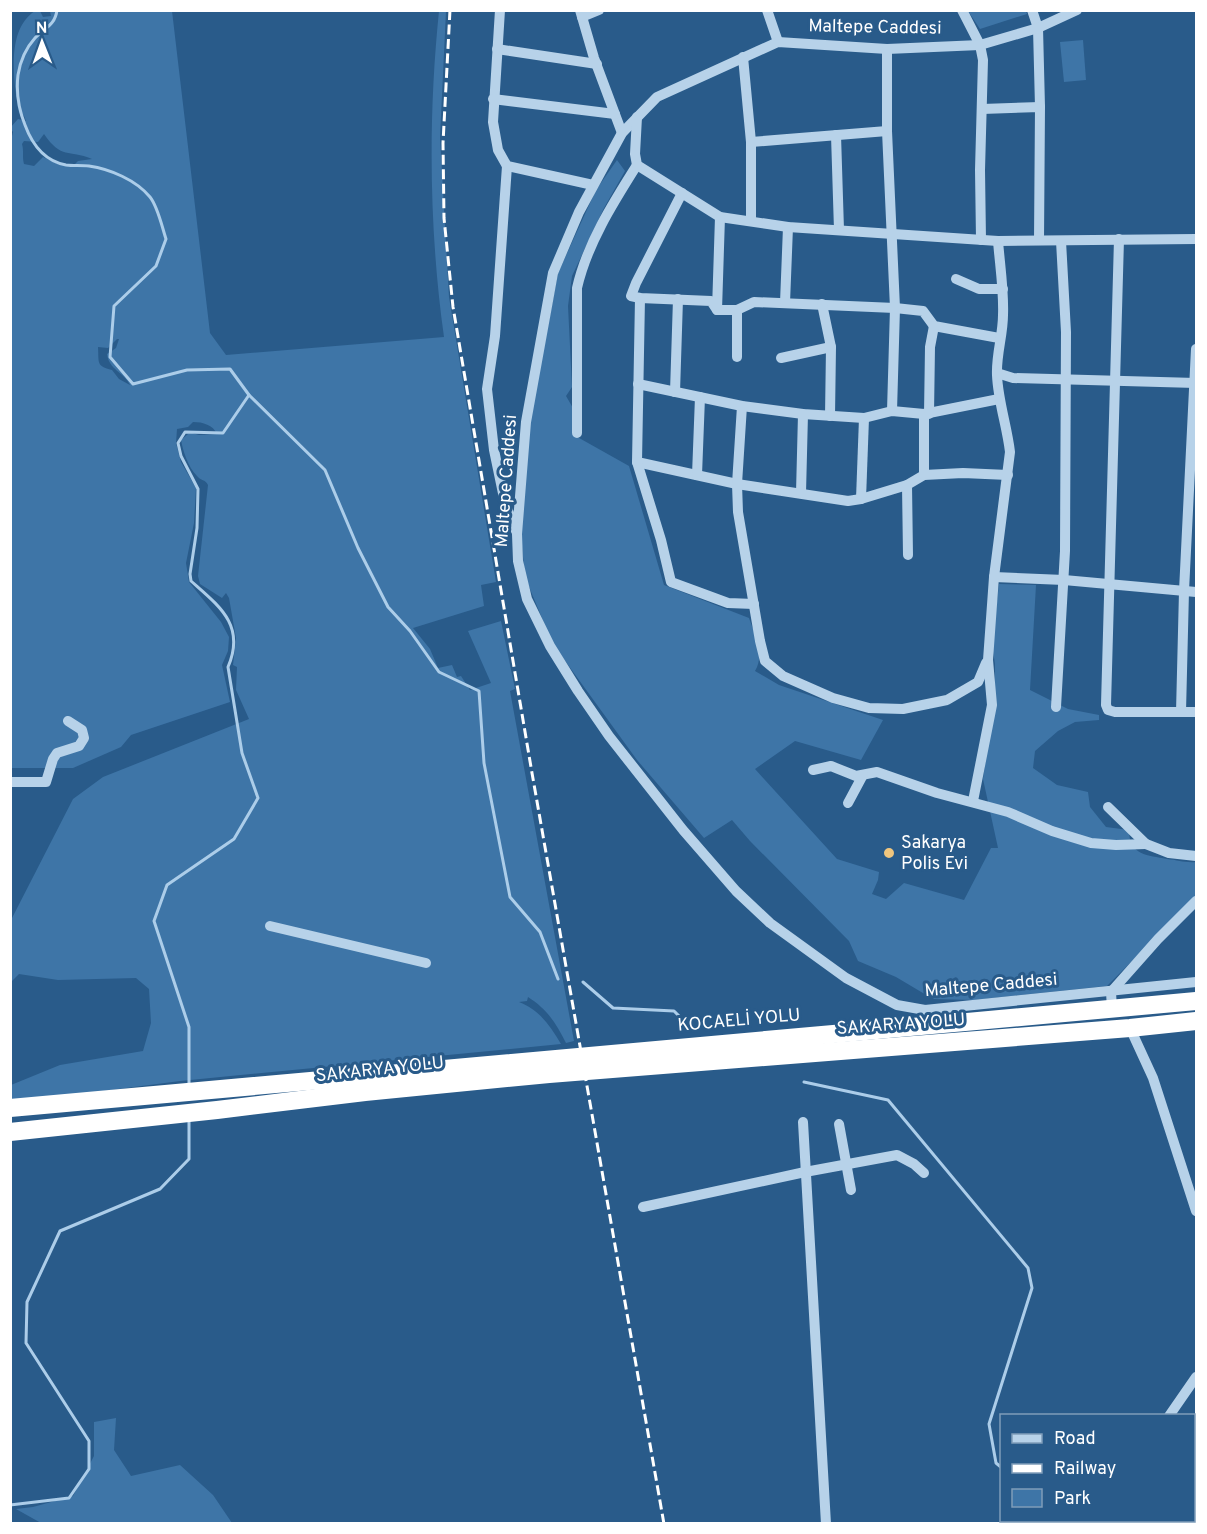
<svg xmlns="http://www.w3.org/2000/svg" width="1207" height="1534" viewBox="0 0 1207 1534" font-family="Overpass,sans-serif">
<rect width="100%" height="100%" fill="#295b8a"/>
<g fill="#3e75a7" fill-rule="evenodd">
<path d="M35,11H40L43,17L51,16L50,11H172L210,333L226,355L444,337C429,230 428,118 439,11H446L440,137L449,297L496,582L481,585L484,606L413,628L430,649L438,668L452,665L457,677L461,676L470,690L491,683L468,631L501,621L515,689L510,691L574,1041L566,1043C556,1023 547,1009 528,997L527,1001L519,1002C540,1010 550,1026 561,1044L180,1081L11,1103V1085L60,1065L143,1051L151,1023L149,989L136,978L58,980L19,974L11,982V920L73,799L103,777L249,719L236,690L237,667L233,665L236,638L229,598L226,593L222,598L200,584L198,576L208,485C205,479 201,481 197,476C188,467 183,451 181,440L188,434L192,433L199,435L217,434C213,425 203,422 193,422L188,427L177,429L176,443L181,462L196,488L194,523L186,563L189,582L221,622L229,637L228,651L222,665L230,702L131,735L121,747L73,768H11L10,144L13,132L10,128L18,119L26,121L24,116L19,113C14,84 5,30 35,11ZM44,134C62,160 68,149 92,159L78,161L75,164L60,165L43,157L34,166L24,164C22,157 24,151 22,144L24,141L38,142ZM117,339H119L116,348L107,354C109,370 124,372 130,385L119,379L112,370C96,366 99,363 98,347L108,348Z"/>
<polygon points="968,11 1026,11 1027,14 980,29"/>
<polygon points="1083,40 1086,80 1064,82 1060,42"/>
<path d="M617,160L625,171L604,208L572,276L568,306L572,387L566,396L573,408L572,434L629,466L664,585L749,618C755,635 765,655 755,671L779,685L883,720L861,760L795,741L755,769L837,859L879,872L878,880L872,894L886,899L904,883L964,900L991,848H998L983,779L995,692V664L992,645L999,584L1036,585L1030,690L1068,709L1099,715V720L1075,722L1058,731L1035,751L1033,768L1057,785L1088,792L1090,807L1106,827L1129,830C1129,856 1148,855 1167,859C1178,860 1185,863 1196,862V897L1107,986L974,1000L933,999L896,977L858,961L849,941L750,841L732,820L704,838L637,760L563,658L551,640L525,577L521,536L528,432L558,273L596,190Z"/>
<polygon points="116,1418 114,1450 131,1476 180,1465 213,1495 232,1523 41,1523 16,1509 33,1507 73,1496 94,1456 94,1422"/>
</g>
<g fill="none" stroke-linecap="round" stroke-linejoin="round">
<g stroke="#accde9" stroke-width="3">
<path d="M57,10C55,26 44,28 35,38C26,48 20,62 18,75C16,92 19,110 25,125C32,144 44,161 66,165C74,166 81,165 89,166C110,169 136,180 150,197C158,207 162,227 166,239L156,266L114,306L110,357L133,384L187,370L230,369L249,395L325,470L358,548L388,607L410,631L439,672L479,691L484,763L510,897L540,932L558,979"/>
<polyline points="583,982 613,1008 674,1011 687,1024"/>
<polyline points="804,1082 888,1100 1028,1268 1032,1288 989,1424 996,1463 1002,1468"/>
<path d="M189,1086V1027L154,921L167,885L234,839L258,798L242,753L228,667C246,625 219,606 191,581L190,574L197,528L198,489L181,456L178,443L185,432L223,433L249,395"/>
<polyline points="10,1505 69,1498 89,1469 89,1441 26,1343 27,1302 60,1231 160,1189 189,1159 189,1119"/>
<polyline points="1068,1520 1072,1524"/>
</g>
<g stroke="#b7d2e9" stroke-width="10">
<polyline points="500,10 493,122 498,150 507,166 593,185"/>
<polyline points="580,10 594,58 622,133"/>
<polyline points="767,10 778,42"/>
<polyline points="962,10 980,45 983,60 980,170 981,240"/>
<polyline points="1032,10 1038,28 1040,107"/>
<polyline points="1077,10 1038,28 980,45 887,49 778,42 657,97 622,133 579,212 553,273 526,422 517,534 518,561 527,599 550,646 578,691 609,736 683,830 736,891 770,923 846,978 897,1005 925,1010 1196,982"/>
<polyline points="582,17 599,10"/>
<polyline points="497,49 597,64"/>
<polyline points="887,49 887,131 895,308 892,411"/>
<polyline points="743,57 751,142 751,221"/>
<polyline points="493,99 615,114"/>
<polyline points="982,109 1040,107 1039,240"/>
<polyline points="637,117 635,154 637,165 720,217 788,227 998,241 1196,239"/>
<polyline points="836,135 839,230"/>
<polyline points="751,142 887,131"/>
<polyline points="507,166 495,336 487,389 494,450 505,503 516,531"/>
<polyline points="682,193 636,283 631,296 640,298 711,301 717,310 737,310 754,302 895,308 923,311 934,326 999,338"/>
<polyline points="1119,239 1106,705 1108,710 1115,712 1196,712"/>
<polyline points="956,279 979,289 1003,289"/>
<polyline points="640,298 637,462 737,484 848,501 861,499 907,485 924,475 963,473 1008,475"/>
<polyline points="785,303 788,227"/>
<polyline points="822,304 831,347 830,416"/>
<polyline points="717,310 720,217"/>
<polyline points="737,310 737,357"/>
<polyline points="781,358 831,347"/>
<polyline points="997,373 1013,378 1196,383"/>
<polyline points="638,384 742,406 803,414 864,418 892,411 924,414 999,399"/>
<polyline points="675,392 678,299"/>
<polyline points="742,406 737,484 738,512 760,641 765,661 783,676 833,698 869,708 903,709 947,700 978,682 986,663"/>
<polyline points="924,414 924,475"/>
<polyline points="929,414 930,347 934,326"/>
<path d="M577,433V288C587,244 613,203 637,165"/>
<polyline points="637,462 661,540 671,582 728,603 754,604"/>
<polyline points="697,475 700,397"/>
<polyline points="907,485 908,555"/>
<polyline points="801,493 803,414"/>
<polyline points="861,499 864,418"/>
<polyline points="994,577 1064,580 1196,592"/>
<polyline points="1056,707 1065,551 1066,332 1061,241"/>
<polyline points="1181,712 1184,591 1196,349"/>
<polyline points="813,770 831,766 856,776 877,772 937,793 1008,812 1052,831 1091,843 1116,845 1146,844"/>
<polyline points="10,782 46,782 53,759 57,753 79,746 84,738 82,730 68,721"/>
<path d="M973,801L992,705L988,660L994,577L1010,452C1007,426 998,401 997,375C996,355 1003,335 1003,315C1004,291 1000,266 998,241"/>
<polyline points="848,803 863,775"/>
<polyline points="1108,807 1146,844 1169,853 1196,856"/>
<polyline points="270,926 426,963"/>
<polyline points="1112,1009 1111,992 1158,939 1196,901"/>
<polyline points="1130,1028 1153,1078 1196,1211"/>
<polyline points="803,1122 826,1524"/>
<polyline points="839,1124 851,1190"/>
<polyline points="643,1207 805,1172 897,1155 914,1164 924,1173"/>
<polyline points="1169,1416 1196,1377"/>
<polyline points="1194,1429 1196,1429"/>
<polyline points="1194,1498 1196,1498"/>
<polyline points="1093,1524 1095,1520"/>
</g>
<g stroke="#fff" stroke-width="18">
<path d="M10,1108C406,1070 801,1038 1196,1001"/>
<polyline points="10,1132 217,1110 365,1092 549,1074 1130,1028 1196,1021"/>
</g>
<polyline stroke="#fff" stroke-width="3" stroke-dasharray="10 4.5" stroke-linecap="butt" points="450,10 443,143 444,218 453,307 532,773 664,1524"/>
</g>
<circle fill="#f0c67e" stroke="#295b8a" stroke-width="2" cx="889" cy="853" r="6"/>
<g text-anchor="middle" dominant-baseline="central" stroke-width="6" stroke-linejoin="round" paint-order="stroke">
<g font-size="18" fill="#fff" stroke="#295b8a">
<text transform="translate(875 28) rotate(1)">Maltepe Caddesi</text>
<text transform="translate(507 481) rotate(-86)">Maltepe Caddesi</text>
<text transform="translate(991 986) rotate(-5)">Maltepe Caddesi</text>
<text transform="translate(739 1021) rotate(-5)">KOCAELİ YOLU</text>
<text transform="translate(901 1025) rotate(-4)">SAKARYA YOLU</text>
<text transform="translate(380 1070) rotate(-6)">SAKARYA YOLU</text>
</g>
<g font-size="18" fill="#fff" stroke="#295b8a" text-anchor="start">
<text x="901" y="843">Sakarya<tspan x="901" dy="21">Polis Evi</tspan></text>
</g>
</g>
<rect width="1207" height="1534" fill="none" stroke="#ffffff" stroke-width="24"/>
<rect x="1000" y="1414" width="195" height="108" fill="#295b8a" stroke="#7f9db9" stroke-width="1.5"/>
<rect x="1012" y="1434" width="30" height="9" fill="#b7d2e9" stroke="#7f9db9" stroke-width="1.5"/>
<text x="1054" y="1444" font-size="18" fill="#ffffff">Road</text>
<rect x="1012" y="1464" width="30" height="9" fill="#ffffff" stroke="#7f9db9" stroke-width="1.5"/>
<text x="1054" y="1474" font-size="18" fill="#ffffff">Railway</text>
<rect x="1012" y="1489" width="30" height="18" fill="#3e75a7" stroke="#7f9db9" stroke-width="1.5"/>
<text x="1054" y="1504" font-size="18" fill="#ffffff">Park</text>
<g transform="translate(42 42) rotate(359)" stroke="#295b8a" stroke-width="4.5" paint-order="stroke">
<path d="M0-4.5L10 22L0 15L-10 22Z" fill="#ffffff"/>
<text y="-9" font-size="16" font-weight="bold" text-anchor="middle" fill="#ffffff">N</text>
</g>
</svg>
